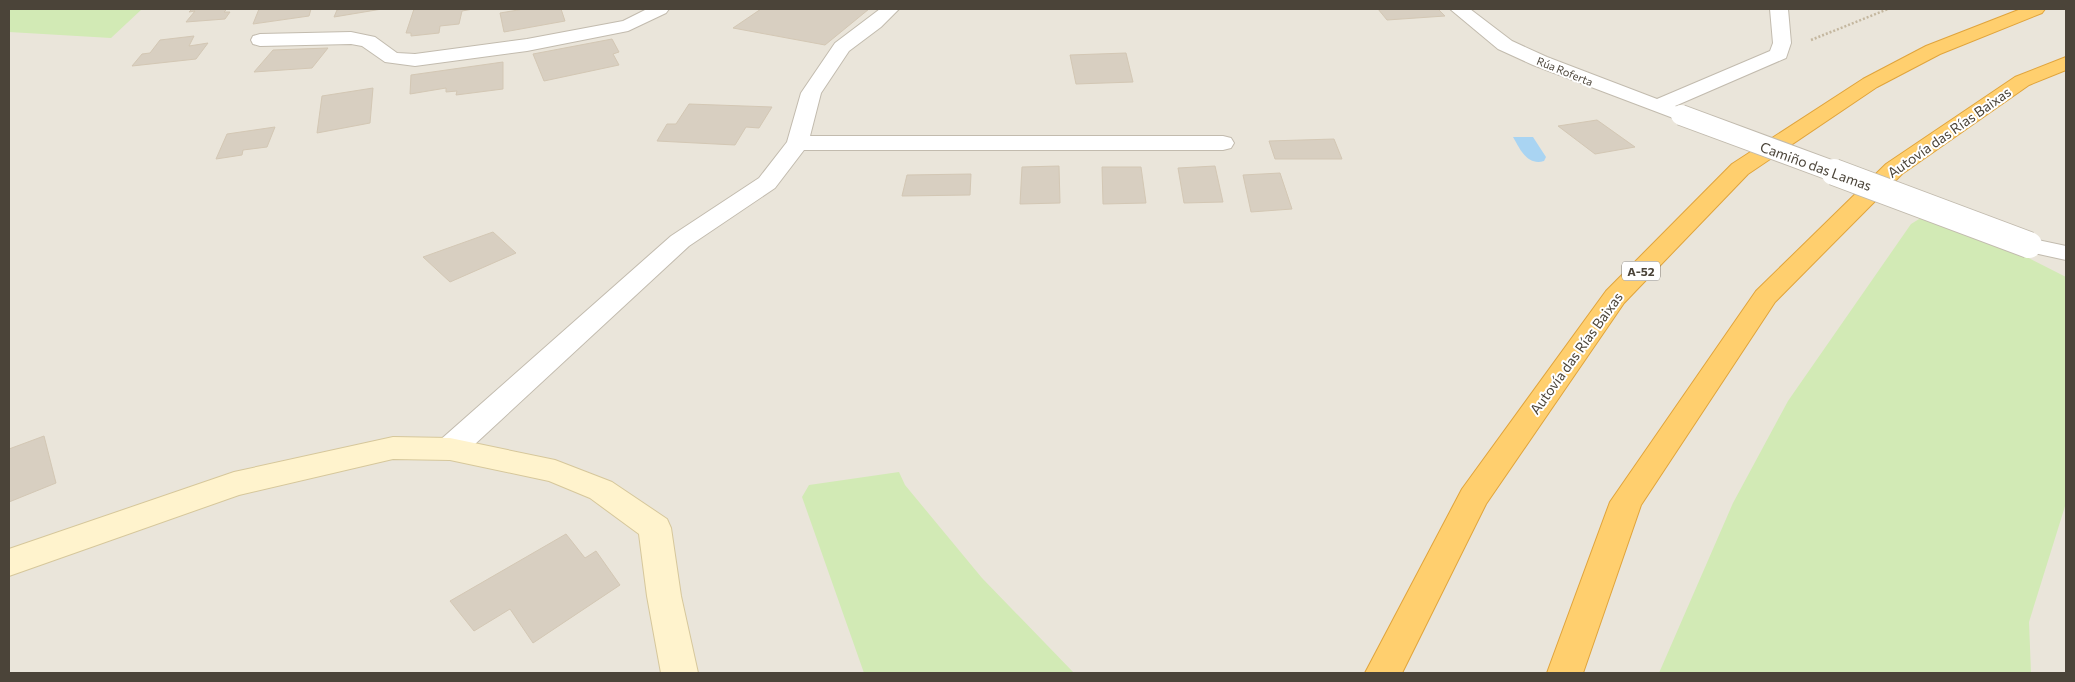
<svg xmlns="http://www.w3.org/2000/svg" width="2075" height="682" viewBox="0 0 2075 682" font-family="Commissioner,sans-serif">
<rect width="100%" height="100%" fill="#f6f3ec"/>
<rect fill="#eae5da" x="9" y="9" width="2057" height="664"/>
<g fill="#d2eab5">
<polygon points="9,9 142,9 111,38 9,32"/>
<polygon points="1924,216 2003,245 2066,277 2066,503 2029,622 2031,673 1659,673 1733,503 1788,401 1911,224"/>
<polygon points="899,472 905,485 982,578 1074,673 864,673 802,497 809,485"/>
</g>
<path fill="#a9d4f2" d="M1513,137H1533L1546,157L1544,161C1527,166 1520,149 1513,137Z"/>
<g fill="#d8cfc1" stroke="#d3c7b4">
<polygon points="192,9 227,9 224,12 230,12 225,19 186,22 195,11 189,12"/>
<polygon points="259,9 311,9 309,16 253,24"/>
<polygon points="341,9 382,9 334,17 337,10"/>
<polygon points="414,9 473,9 462,11 459,24 440,26 439,33 411,36 411,33 406,33"/>
<polygon points="524,9 561,9 565,21 504,32 500,13"/>
<polygon points="761,9 869,9 825,45 733,28"/>
<polygon points="1378,9 1438,9 1445,16 1387,20"/>
<polygon points="194,36 189,46 208,43 196,59 132,66 142,54 150,53 160,40"/>
<polygon points="612,39 619,52 613,54 619,65 544,81 533,54"/>
<polygon points="328,48 312,68 254,72 273,50"/>
<polygon points="1126,53 1133,82 1076,84 1070,55"/>
<polygon points="503,62 503,89 456,95 457,91 446,92 446,88 410,94 411,75"/>
<polygon points="373,88 370,123 317,133 322,96"/>
<polygon points="689,104 772,107 759,128 746,127 735,145 657,141 667,124 676,124"/>
<polygon points="1597,120 1635,147 1595,154 1558,126"/>
<polygon points="275,127 267,147 243,150 242,155 216,159 227,134"/>
<polygon points="1334,139 1342,159 1275,159 1269,141"/>
<polygon points="1059,166 1060,203 1020,204 1022,167"/>
<polygon points="1215,166 1223,202 1184,203 1178,168"/>
<polygon points="1102,167 1141,167 1146,203 1103,204"/>
<polygon points="1280,173 1292,209 1251,212 1243,175"/>
<polygon points="971,174 970,195 902,196 907,175"/>
<polygon points="493,232 516,253 450,282 423,257"/>
<polygon points="44,436 56,483 9,502 9,449"/>
<polygon points="566,534 585,558 596,551 620,585 533,643 510,609 474,631 450,601"/>
</g>
<g fill="none" stroke-linecap="round" stroke-linejoin="round">
<defs>
<g id="street">
<polygon points="647,9 669,9 666,13 628,31 527,51 415,66 385,62 362,46 351,44 260,46 253,44 251,40 253,36 260,34 351,32 375,37 397,53 415,54 527,39 623,21"/>
<polygon points="880,9 899,9 881,27 849,51 821,93 810,136 1223,136 1231,138 1234,143 1231,148 1223,150 804,150 775,188 689,246 461,457 450,460 439,457 435,449 439,441 671,236 759,178 787,142 801,93 835,43"/>
<polygon points="1450,9 1470,9 1512,41 1547,57 1657,99 1770,51 1773,43 1770,9 1788,9 1791,43 1786,58 1675,106 1688,111 1691,115 1688,119 1681,121 1533,65 1498,49"/>
<polygon points="2029,238 2066,246 2066,260 2020,250 2017,245 2020,240"/>
</g>
<polygon id="secondary" points="393,437 450,438 555,460 612,482 667,519 671,528 681,596 698,673 661,673 647,596 639,534 590,498 549,481 450,460 393,459 239,495 9,576 9,549 234,472"/>
<g id="highway">
<polygon points="2021,9 2045,9 2042,13 1940,54 1877,87 1748,174 1624,303 1486,504 1402,673 1365,673 1462,489 1606,291 1732,164 1863,79 1926,46"/>
<polygon points="2066,57 2066,70 2029,85 1902,174 1775,302 1641,505 1583,673 1547,673 1610,502 1756,291 1886,164 2015,77"/>
</g>
</defs>
<use href="#street" stroke="#c2bbae" stroke-width="2"/>
<use href="#secondary" stroke="#d6c79b" stroke-width="2"/>
<use href="#highway" stroke="#e0a43c" stroke-width="2"/>
<polyline stroke="#c4b79f" stroke-width="2.5" stroke-dasharray="2 2" stroke-linecap="butt" points="1811,40 1888,9"/>
<use href="#street" fill="#fff" fill-rule="evenodd"/>
<use href="#secondary" fill="#fff3cd" fill-rule="evenodd"/>
<use href="#highway" fill="#ffcf6e" fill-rule="evenodd"/>
<defs>
<polyline id="street-bridge-far1" points="1681,115 1838,173"/>
<polyline id="street-bridge" points="1834,172 2029,245"/>
</defs>
<use href="#street-bridge-far1" stroke="#c2bbae" stroke-width="22" stroke-linecap="butt"/>
<use href="#street-bridge" stroke="#c2bbae" stroke-width="28" stroke-linecap="butt"/>
<use href="#street-bridge-far1" stroke="#fff" stroke-width="20"/>
<use href="#street-bridge" stroke="#fff" stroke-width="26"/>
</g>
<g text-anchor="middle" dominant-baseline="central" stroke-width="4" stroke-linejoin="round" paint-order="stroke">
<g font-size="11" fill="#4b4439" stroke="#fff">
<text transform="translate(1565 71) rotate(22)">Rúa Roferta</text>
</g>
<rect fill="#fff" stroke="#817c74" stroke-width="1" x="1622" y="261.5" width="38" height="19" rx="4"/>
<g font-size="12" font-weight="bold" fill="#4b4439">
<text x="1641" y="271">A-52</text>
</g>
<g font-size="14" fill="#4b4439" stroke="#fff">
<text transform="translate(1949 132) rotate(-35)">Autovía das Rías Baixas</text>
<text transform="translate(1816 166) rotate(20)">Camiño das Lamas</text>
<text transform="translate(1576 353) rotate(-54)">Autovía das Rías Baixas</text>
</g>
</g>
<rect width="2075" height="682" fill="none" stroke="#4b4439" stroke-width="20"/>
</svg>
